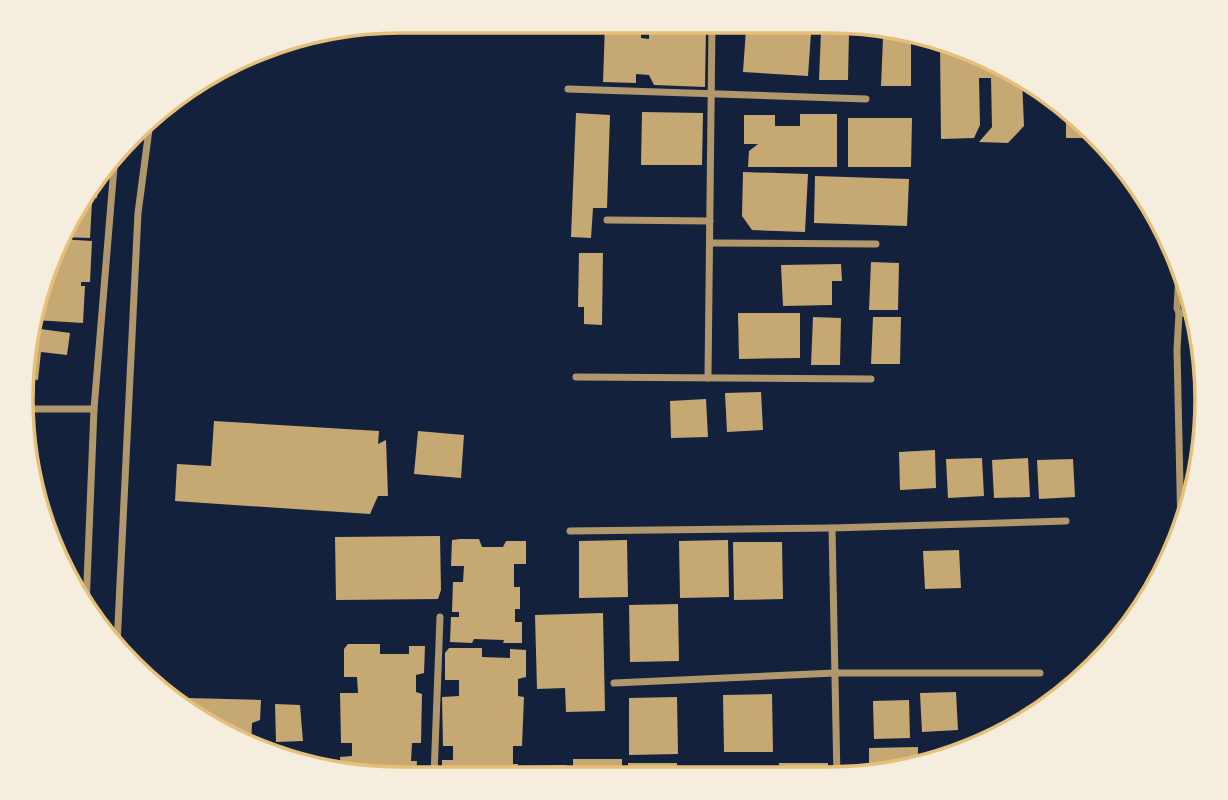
<svg xmlns="http://www.w3.org/2000/svg" width="1228" height="800" viewBox="0 0 1228 800" font-family="'Source Sans 3',sans-serif">
<rect width="100%" height="100%" fill="#14213d"/>
<g fill="#c6a872">
<polygon points="605,24 641,26 641,38 649,39 649,26 706,27 705,87 654,85 649,75 636,74 636,83 603,82"/>
<polygon points="746,29 811,33 808,76 743,72"/>
<polygon points="821,32 849,32 848,80 819,80"/>
<polygon points="883,38 911,39 911,86 881,86"/>
<polygon points="940,43 995,60 1022,78 1024,126 1008,143 979,142 992,127 991,78 979,78 980,125 974,138 941,139"/>
<polygon points="1066,107 1078,115 1095,138 1066,138"/>
<polygon points="642,112 703,113 702,165 641,165"/>
<polygon points="576,113 610,115 607,208 593,208 591,238 571,237"/>
<polygon points="800,114 837,114 837,167 748,167 749,151 758,144 744,144 744,115 775,115 775,126 800,126"/>
<polygon points="848,118 912,118 911,167 848,167"/>
<polygon points="99,171 97,198 88,197 88,202 92,202 90,238 61,237"/>
<polygon points="743,172 808,174 805,232 752,230 742,216"/>
<polygon points="815,176 909,179 907,226 814,223"/>
<polygon points="59,239 92,241 90,282 81,282 81,286 85,286 83,323 35,320 50,255"/>
<polygon points="579,253 603,253 602,325 584,324 584,307 578,307"/>
<polygon points="871,262 899,263 898,310 869,310"/>
<polygon points="841,264 842,281 832,281 832,305 783,306 781,265"/>
<polygon points="738,313 800,313 800,358 739,359"/>
<polygon points="813,317 841,318 840,365 811,365"/>
<polygon points="873,317 901,317 900,364 871,364"/>
<polygon points="33,328 70,333 67,355 41,352 38,380 22,378"/>
<polygon points="761,392 763,430 727,432 725,393"/>
<polygon points="706,399 708,437 671,438 670,401"/>
<polygon points="214,421 379,431 378,444 386,440 388,496 378,496 370,514 175,501 177,464 211,466"/>
<polygon points="418,431 464,435 461,478 414,474"/>
<polygon points="935,450 936,488 900,490 899,452"/>
<polygon points="982,458 984,496 948,498 946,459"/>
<polygon points="1028,458 1030,497 994,498 992,460"/>
<polygon points="1073,459 1075,497 1039,499 1037,460"/>
<polygon points="440,536 441,590 438,599 336,600 335,537"/>
<polygon points="460,539 479,539 482,547 503,547 506,541 526,541 526,564 514,564 514,587 520,587 520,609 515,609 515,622 522,622 522,643 503,643 504,640 474,639 472,643 450,642 451,617 459,617 459,612 452,612 453,582 463,582 464,566 451,566 452,540"/>
<polygon points="627,540 628,597 579,598 579,541"/>
<polygon points="728,540 729,597 680,598 679,541"/>
<polygon points="733,542 782,542 783,599 734,600"/>
<polygon points="959,550 961,588 925,589 923,551"/>
<polygon points="678,604 679,661 630,662 629,605"/>
<polygon points="603,613 605,711 566,712 565,688 537,689 535,615"/>
<polygon points="348,644 380,644 380,654 409,654 409,646 425,646 424,673 416,675 416,692 422,694 421,743 412,743 411,761 417,761 416,776 350,776 341,773 340,757 352,756 352,743 341,743 340,693 358,693 357,677 344,677 344,649"/>
<polygon points="449,648 482,648 482,657 510,658 510,649 526,650 526,677 518,679 518,696 524,697 522,746 513,746 513,764 518,764 517,777 442,776 442,760 453,760 453,746 443,746 442,697 459,696 459,680 445,680 445,653"/>
<polygon points="956,692 958,730 922,732 920,693"/>
<polygon points="772,694 773,752 724,752 723,695"/>
<polygon points="677,697 678,754 629,755 629,698"/>
<polygon points="188,698 261,700 260,720 252,723 251,746 233,740 188,710"/>
<polygon points="909,700 910,738 874,739 873,701"/>
<polygon points="275,704 300,705 303,741 276,742"/>
<polygon points="918,747 918,761 869,774 869,748"/>
<rect x="573" y="759" width="49" height="18"/>
<rect x="628" y="763" width="49" height="14"/>
<polygon points="779,763 828,763 828,778 780,778"/>
<polygon points="566,765 566,777 520,777 521,766"/>
<rect x="719" y="766" width="49" height="12"/>
</g>
<g fill="none" stroke-linecap="round" stroke-linejoin="round">
<g stroke="#b1986c" stroke-width="7">
<polyline points="568,89 866,99"/>
<polyline points="607,220 710,221"/>
<polyline points="710,243 876,244"/>
<polyline points="1179,274 1177,308 1179,313 1177,350 1181,532"/>
<polyline points="1179,313 1190,314"/>
<polyline points="576,377 871,379"/>
<polyline points="708,378 712,23"/>
<polyline points="24,409 94,409"/>
<polyline points="832,528 837,778"/>
<polyline points="570,531 832,528 1066,521"/>
<polyline points="86,607 94,409 115,155"/>
<polyline points="117,645 138,213 150,122"/>
<polyline points="614,683 835,673 1040,673"/>
<polyline points="434,776 440,617"/>
</g>
</g>
<path d="M0 0H1228V800H0ZM400 33H828A367 367 0 0 1 1195 400V400A367 367 0 0 1 828 767H400A367 367 0 0 1 33 400V400A367 367 0 0 1 400 33Z" fill="#f5edde" fill-rule="evenodd"/>
<path fill="none" stroke="#e5c07b" stroke-width="3.5" d="M400 33H828A367 367 0 0 1 1195 400V400A367 367 0 0 1 828 767H400A367 367 0 0 1 33 400V400A367 367 0 0 1 400 33Z"/>
</svg>
